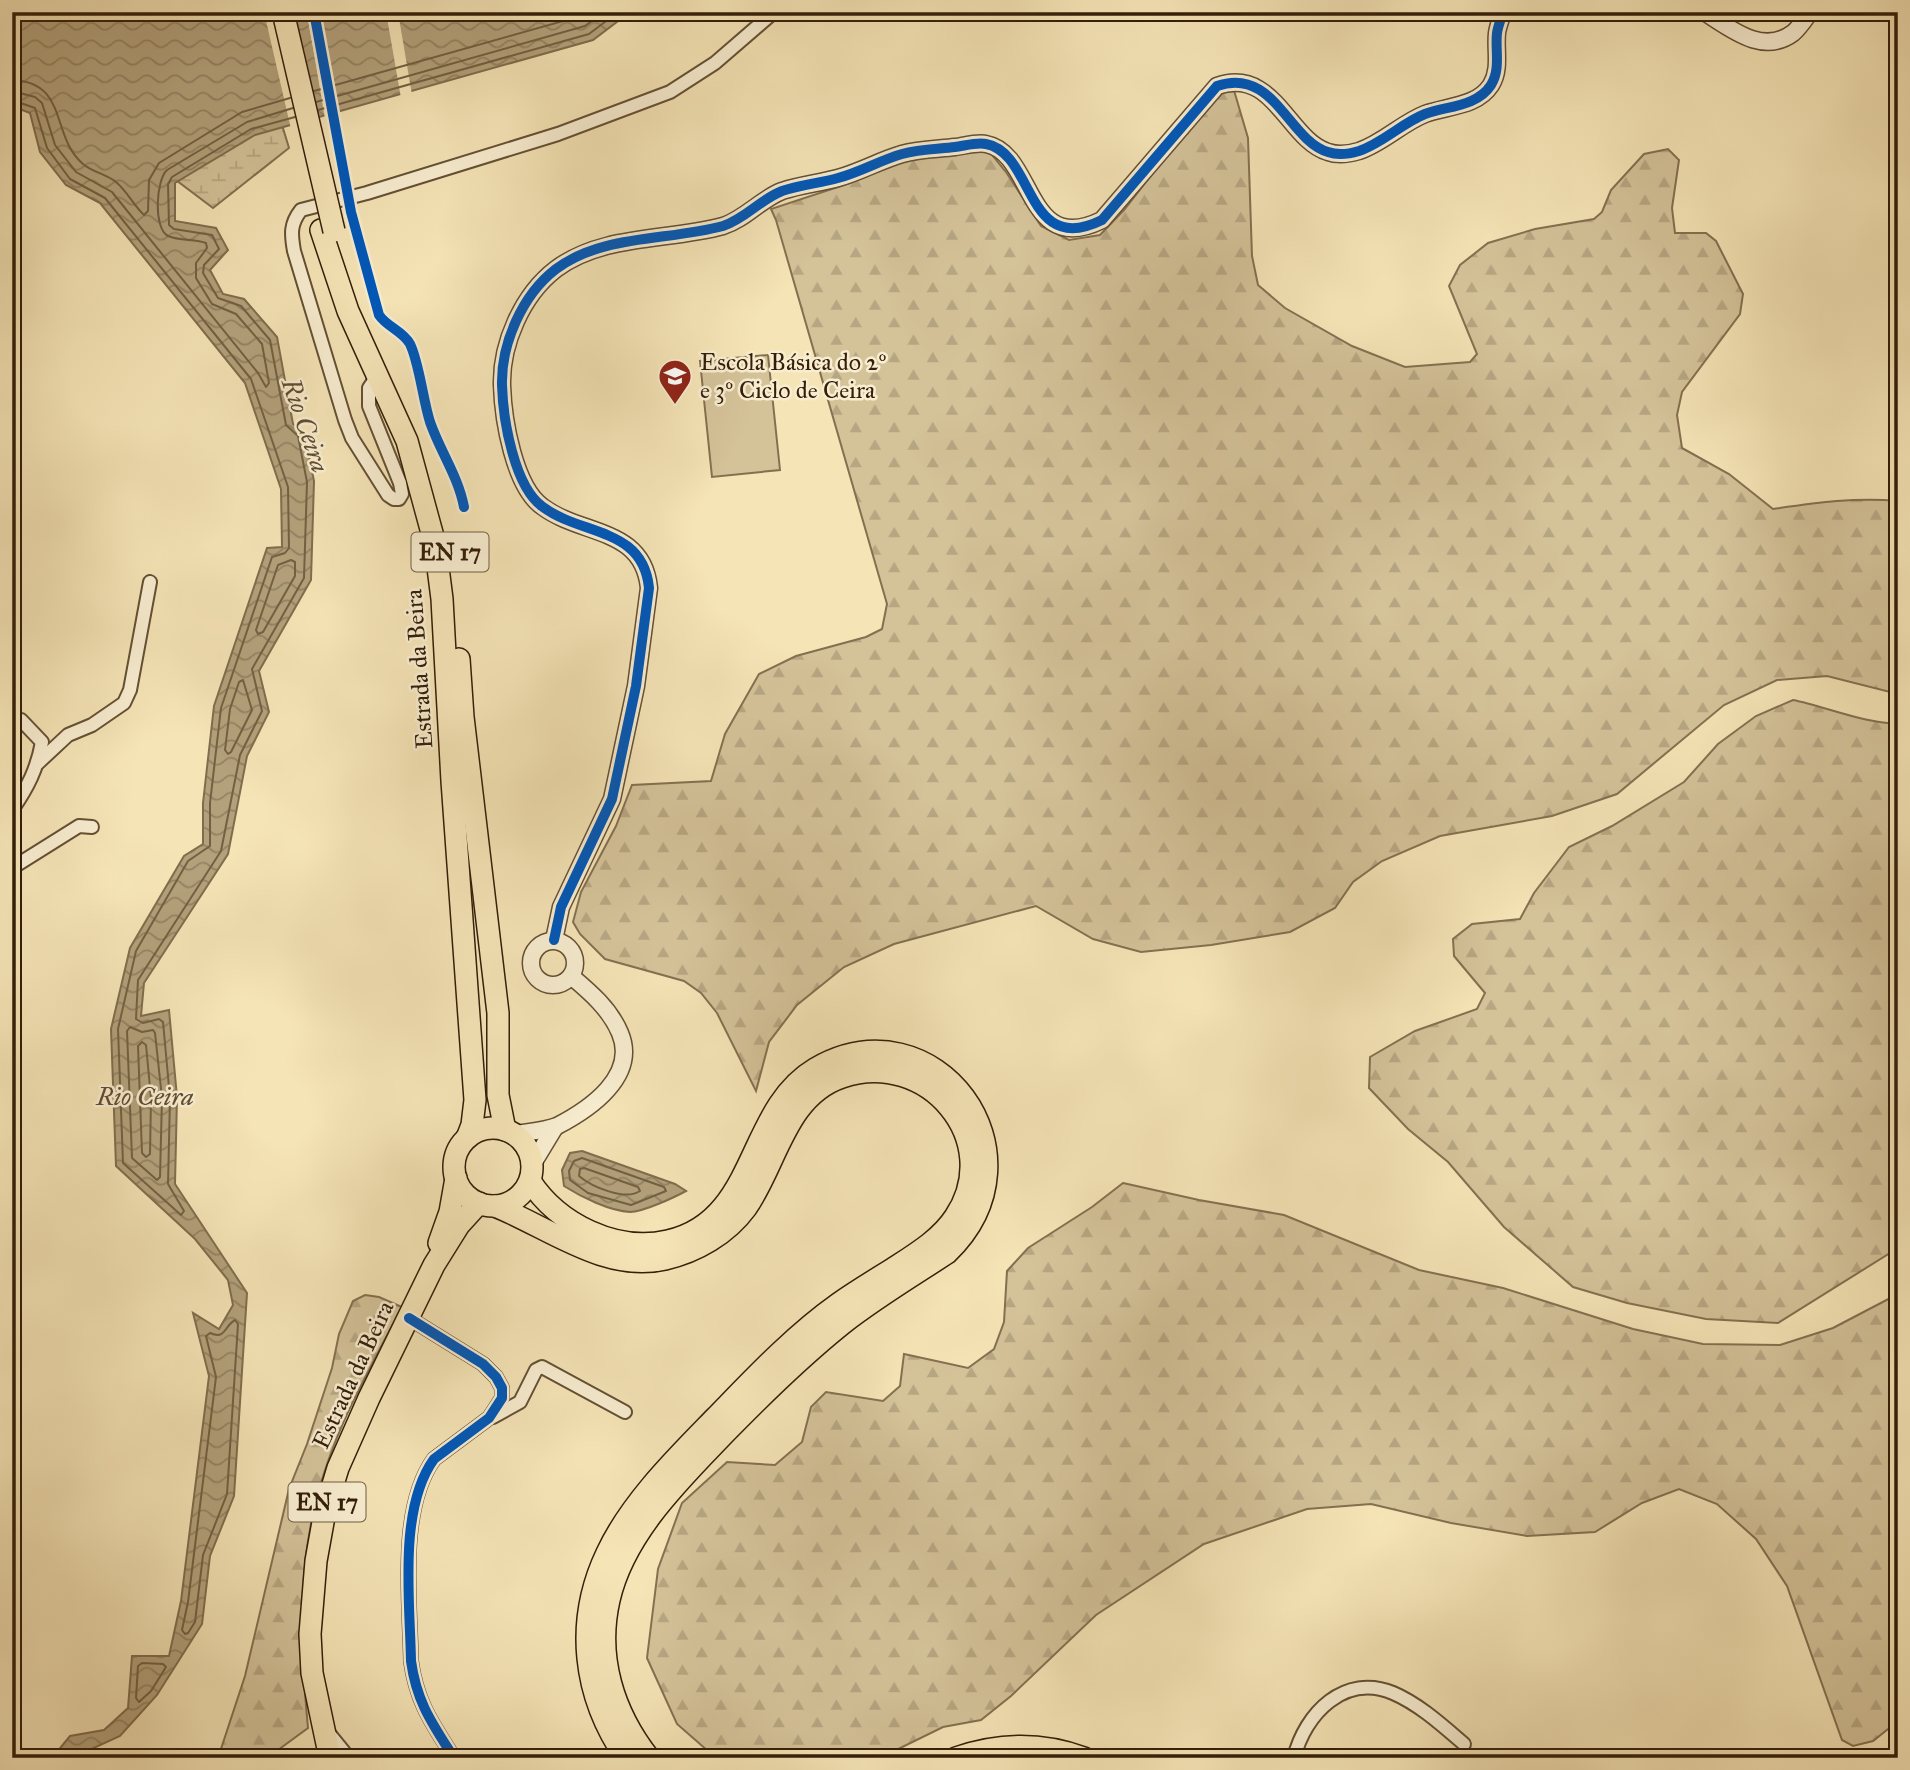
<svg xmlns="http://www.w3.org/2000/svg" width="1910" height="1770" viewBox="0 0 1910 1770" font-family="'IM FELL Great Primer',serif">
<defs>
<pattern id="forest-firs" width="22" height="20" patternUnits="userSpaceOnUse" patternTransform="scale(1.75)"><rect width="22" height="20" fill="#d4c299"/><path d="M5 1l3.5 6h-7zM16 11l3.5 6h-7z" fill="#b6a682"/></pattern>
<pattern id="wetland-marsh" width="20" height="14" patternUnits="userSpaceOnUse" patternTransform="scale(1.75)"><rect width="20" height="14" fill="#d4c299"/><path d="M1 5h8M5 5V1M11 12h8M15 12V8" fill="none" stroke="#b6a682"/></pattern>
<pattern id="water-waves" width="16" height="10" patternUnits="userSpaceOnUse" patternTransform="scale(1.75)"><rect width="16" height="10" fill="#b3a17b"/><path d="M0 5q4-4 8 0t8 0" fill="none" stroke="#928363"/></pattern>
</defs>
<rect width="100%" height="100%" fill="#f5e4b6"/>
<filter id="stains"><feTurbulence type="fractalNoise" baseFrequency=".00286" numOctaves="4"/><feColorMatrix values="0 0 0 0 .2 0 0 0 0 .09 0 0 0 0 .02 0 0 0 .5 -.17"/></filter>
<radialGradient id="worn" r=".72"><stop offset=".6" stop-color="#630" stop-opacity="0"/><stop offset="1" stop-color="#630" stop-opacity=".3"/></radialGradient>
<polygon fill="#d4c299" stroke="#847051" stroke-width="2" points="768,355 780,470 712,477 700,361"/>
<g fill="url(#forest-firs)" stroke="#847051" stroke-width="2">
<path d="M1233,87L1248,138L1252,256L1258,285L1285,308L1352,346L1405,367L1470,362L1477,354L1449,286L1460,265L1488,243L1535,229L1594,219L1602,212L1611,190L1644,154L1668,149L1679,160L1672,208L1675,233H1706L1716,241L1743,294L1740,314L1682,392L1677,415L1682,448L1729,474L1773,509C1815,503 1855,497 1898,501V694L1827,676L1777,680L1724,705L1617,794L1552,816L1440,836L1382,861L1353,882L1335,908L1290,932L1211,945L1141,952L1093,939L1036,906L894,944L844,967L797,1005L769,1042L756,1091L717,1013L701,993L684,981L605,959L580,934L573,922L581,892L616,826L632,785L711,781L725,734L759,674L796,656L866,637L882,629L887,604L776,220L771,209L850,183L903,160L969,149L989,151L1006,172L1041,226L1069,240L1100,235L1124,210L1209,101Z"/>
<path d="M1793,700C1824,706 1869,725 1898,723V1248L1778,1323L1706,1319L1627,1303L1573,1287L1504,1227L1448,1162L1408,1129L1369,1088L1370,1057L1415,1031L1477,1009L1485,993L1454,956L1453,939L1472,924L1520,919L1534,893L1569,847L1612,826L1684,782L1718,744L1756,716Z"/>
<polygon points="1123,1183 1199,1200 1284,1215 1419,1270 1503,1288 1633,1329 1703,1344 1780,1345 1833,1328 1898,1294 1898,1721 1873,1741 1853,1746 1842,1740 1787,1586 1756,1539 1717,1504 1679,1489 1642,1503 1595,1532 1527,1536 1451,1523 1371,1504 1307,1509 1204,1544 1096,1615 1011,1696 981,1720 943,1727 880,1758 716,1758 677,1724 647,1658 658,1569 682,1503 727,1462 775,1465 802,1442 811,1407 826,1392 883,1401 900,1386 904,1354 968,1368 994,1349 1004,1322 1007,1271 1028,1248 1092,1207"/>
<path d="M365,1295L379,1297L402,1307C369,1370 331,1435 315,1506C297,1578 301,1654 308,1728L267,1758H218L245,1676L289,1489L307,1444L332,1368L339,1334L353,1301Z"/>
</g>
<polygon fill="url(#wetland-marsh)" stroke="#847051" stroke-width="2" points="262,59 289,148 213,208 164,171"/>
<g fill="url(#water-waves)" stroke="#806d4d" stroke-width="2">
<polygon points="12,12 630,12 593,40 255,135 175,183 175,221 216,228 228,250 210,270 223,294 244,299 277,337 293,424 304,431 314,481 311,580 259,671 269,712 247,756 228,854 144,983 141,1016 169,1010 177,1097 175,1184 247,1293 234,1496 210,1556 202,1624 157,1695 120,1736 72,1758 52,1758 70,1736 104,1730 128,1708 132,1656 169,1656 181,1601 209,1376 193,1313 219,1329 233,1305 228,1280 195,1239 116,1166 111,1029 130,948 184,856 203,844 203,803 214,706 267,548 282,547 281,489 245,383 100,203 66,185 40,152 30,113 12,106"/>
<path d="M582,1151L675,1184L686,1191C675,1197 643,1212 630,1212C610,1211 581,1197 564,1186L562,1170L570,1153Z"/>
</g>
<g fill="#f5e4b6">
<polygon points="264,12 291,12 316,122 291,129"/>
<polygon points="307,12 321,12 339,115 325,119"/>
<polygon points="386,12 398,12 412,95 401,98"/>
</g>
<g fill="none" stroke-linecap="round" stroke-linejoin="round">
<g stroke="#736042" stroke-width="2">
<path d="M12,80C69,82 50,136 83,164C92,172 106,174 116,182C127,191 134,206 144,215L148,211L149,180L159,163L242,112L290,98"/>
<path d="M12,91L35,97L42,103L55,145L76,172L112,192L258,373L266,387L269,383L262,344L236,314L212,304L196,278V263L207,248L206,243C195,239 180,241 168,236C153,228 156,180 167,170L247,122L293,108"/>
<polyline points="314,91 581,16 586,12"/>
<polyline points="12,100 35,108 47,148 70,179 105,198 251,379 288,487 289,548 285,553 272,557 221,708 210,803 210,846 188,861 136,951 118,1029 123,1163 181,1215 184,1211 168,1184 170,1098 163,1022 159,1019 143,1023 136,1019 138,980 221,851 240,755 262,711 252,669 304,578 307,482 298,436 286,425 270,340 241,306 218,298 203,273 204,265 219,249 212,235 174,229 169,225 168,184 172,177 251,129 295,117"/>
<polyline points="316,102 585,26 604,12"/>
<polyline points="318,110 589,34 618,12"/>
<polygon points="291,560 295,562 295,576 263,632 258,634 256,630 278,565"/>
<polygon points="243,680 252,710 231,752 228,754 225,750 230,709 239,682"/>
<polygon points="130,1027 142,1032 153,1030 155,1033 162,1098 160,1177 157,1180 132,1158 127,1031"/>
<polygon points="142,1042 146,1045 151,1098 150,1154 146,1157 142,1153 138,1046"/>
<polygon points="582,1158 664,1187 666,1191 631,1205 588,1193 570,1180 569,1171 574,1161"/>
<path d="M584,1168L638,1187L640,1191C625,1201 592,1187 579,1176L580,1169Z"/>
<path d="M235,1320L238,1324L227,1494L203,1555L195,1622L188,1633L185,1634L182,1630L188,1602L216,1377L206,1336L210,1333C226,1340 224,1326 235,1320Z"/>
<polygon points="142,1663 163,1664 166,1667 151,1691 139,1702 136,1698 138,1666"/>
</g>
<defs>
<g id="minor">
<path d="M377,376L369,388V406L400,483L402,494L399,499H394L388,495L352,438L345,420L294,251C291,234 290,224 301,210L367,193L558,134L670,92L715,63L774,12"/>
<path d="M12,719L21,720L42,742C37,769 28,787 12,810"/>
<polyline points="38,763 68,735 92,725 124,703 130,690 150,582"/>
<polyline points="12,868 79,826 92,827"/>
<path d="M409,1318L483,1364L496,1377L502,1388V1398L489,1418L434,1459C398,1509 410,1601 411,1661C416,1698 429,1719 449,1750"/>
<polyline points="493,1417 520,1402 536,1370 542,1367 625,1412"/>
<polyline points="327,1731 349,1758"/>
<path d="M1294,1758C1305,1713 1345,1673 1393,1693C1419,1704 1443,1726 1464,1744"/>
</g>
<g id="tertiary">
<path d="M1704,12C1730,28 1762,56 1793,33C1799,28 1805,19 1810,12"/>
<path d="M554,940L561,907L612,799L636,686L649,588C643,527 582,536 543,507C514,487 503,419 502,385C501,344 522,295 556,269C603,234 668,241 723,226C745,219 761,199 782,191C800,185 820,183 838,178C860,172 881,160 902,154C919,149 938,149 955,147C964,146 977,142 986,144C1035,153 1025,258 1102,220L1217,86C1274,66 1288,140 1328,152C1339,156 1349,154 1359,151C1383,143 1402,123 1425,114C1446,106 1477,107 1491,85C1501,69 1495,50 1497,33C1498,26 1501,19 1503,12"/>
<circle cx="553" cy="963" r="22"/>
<path d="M514,1134C527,1132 545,1131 557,1126C590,1109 638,1076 620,1033C610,1009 590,992 571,976"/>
<polyline points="532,1165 555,1127"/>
</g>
<g id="primary">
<polyline points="321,230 348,311 407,441 435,544 442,599 452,781 475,1100 472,1125 467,1138"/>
<polyline points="459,659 463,717 498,1013 498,1095 505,1130"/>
<circle cx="493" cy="1167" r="39"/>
<path d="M530,1181C558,1224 616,1253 668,1241C758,1221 746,1110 815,1069C934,999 1050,1154 947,1253C912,1276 875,1298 842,1324C801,1357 763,1394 726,1432C681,1479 624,1533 609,1600C596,1657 613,1712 649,1758"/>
<path d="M495,1206C548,1227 605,1273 665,1259C696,1252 727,1234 746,1208C777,1164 785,1096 842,1077C927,1048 1006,1140 955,1217C940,1240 914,1255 891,1270C873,1281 855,1292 838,1304C793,1336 754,1378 715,1418C676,1458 631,1502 607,1553C574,1622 583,1696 626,1758"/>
<polyline points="439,1243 450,1212 456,1178"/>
<polyline points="330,1758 312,1673 310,1634 316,1561 325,1511 338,1468 369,1398 434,1265 459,1225 479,1203"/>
<path d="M956,1758C999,1743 1041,1742 1084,1758"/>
</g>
</defs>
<use href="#minor" stroke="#645034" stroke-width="16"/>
<use href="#tertiary" stroke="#645034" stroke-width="19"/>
<use href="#primary" stroke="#331e09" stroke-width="24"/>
<use href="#minor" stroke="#f8edd0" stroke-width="12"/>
<use href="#tertiary" stroke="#f8edd0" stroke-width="16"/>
<use href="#primary" stroke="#f5e4b6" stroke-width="21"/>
<defs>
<polyline id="primary-bridge" points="283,12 334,231"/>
</defs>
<use href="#primary-bridge" stroke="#331e09" stroke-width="24" stroke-linecap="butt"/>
<use href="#primary-bridge" stroke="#f5e4b6" stroke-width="21"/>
<defs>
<g id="cycleway">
<path d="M314,12L351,212L379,315C387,327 403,331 410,344C419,362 423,400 430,422C440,451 458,476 464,507"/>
<path d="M554,940L561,907L612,799L636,686L649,588C643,527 582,536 543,507C514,487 503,419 502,385C501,344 522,295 556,269C603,234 668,241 723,226C745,219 761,199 782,191C800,185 820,183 838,178C860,172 881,160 902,154C919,149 938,149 955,147C964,146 977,142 986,144C1035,153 1025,258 1102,220L1217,86C1274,66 1288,140 1328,152C1339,156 1349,154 1359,151C1383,143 1402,123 1425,114C1446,106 1477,107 1491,85C1501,69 1495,50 1497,33C1498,26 1501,19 1503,12"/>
<path d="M409,1318L483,1364L496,1377L502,1388V1398L489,1418L434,1459C398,1509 410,1601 411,1661C416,1698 429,1719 449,1750"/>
</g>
</defs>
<use href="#cycleway" stroke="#f8edd0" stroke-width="15"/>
<use href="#cycleway" stroke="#0057b8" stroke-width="10"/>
</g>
<defs>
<symbol id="school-pin" viewBox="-11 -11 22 30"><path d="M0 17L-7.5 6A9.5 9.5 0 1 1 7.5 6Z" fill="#8f2418" stroke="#f8edd0"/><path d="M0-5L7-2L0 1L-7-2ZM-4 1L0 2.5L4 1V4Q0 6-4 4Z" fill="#fff"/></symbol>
</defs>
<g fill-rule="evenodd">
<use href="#school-pin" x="656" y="357" width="38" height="52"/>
</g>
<g text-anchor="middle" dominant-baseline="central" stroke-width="5" stroke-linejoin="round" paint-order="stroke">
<g fill="#f8edd0" stroke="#6e5c45" stroke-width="2">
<rect x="411.5" y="532.5" width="77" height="39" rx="5"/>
<rect x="288.5" y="1482.5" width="77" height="39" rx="5"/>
</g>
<g font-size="23" font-weight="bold" fill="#331e09">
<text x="450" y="552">EN 17</text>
<text x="327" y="1502">EN 17</text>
</g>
<g font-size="24" fill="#331e09" stroke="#f8edd0" text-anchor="start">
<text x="700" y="362">Escola Básica do 2º<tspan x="700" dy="28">e 3º Ciclo de Ceira</tspan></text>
</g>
<g font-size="24" fill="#331e09" stroke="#f8edd0">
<text transform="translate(419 669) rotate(-94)">Estrada da Beira</text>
<text transform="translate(353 1375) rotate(-65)">Estrada da Beira</text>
</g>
<g font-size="26" font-style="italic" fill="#604c31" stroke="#f8edd0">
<text transform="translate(306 425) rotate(71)">Rio Ceira</text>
<text x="145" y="1096">Rio Ceira</text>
</g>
</g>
<rect width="1910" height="1770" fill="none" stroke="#f5e4b6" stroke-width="42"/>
<rect x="14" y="14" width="1882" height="1742" fill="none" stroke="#331e09" stroke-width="3.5"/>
<rect x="21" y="21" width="1868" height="1728" fill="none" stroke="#331e09" stroke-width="2"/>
<rect width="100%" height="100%" filter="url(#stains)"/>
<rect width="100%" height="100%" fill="url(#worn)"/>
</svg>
